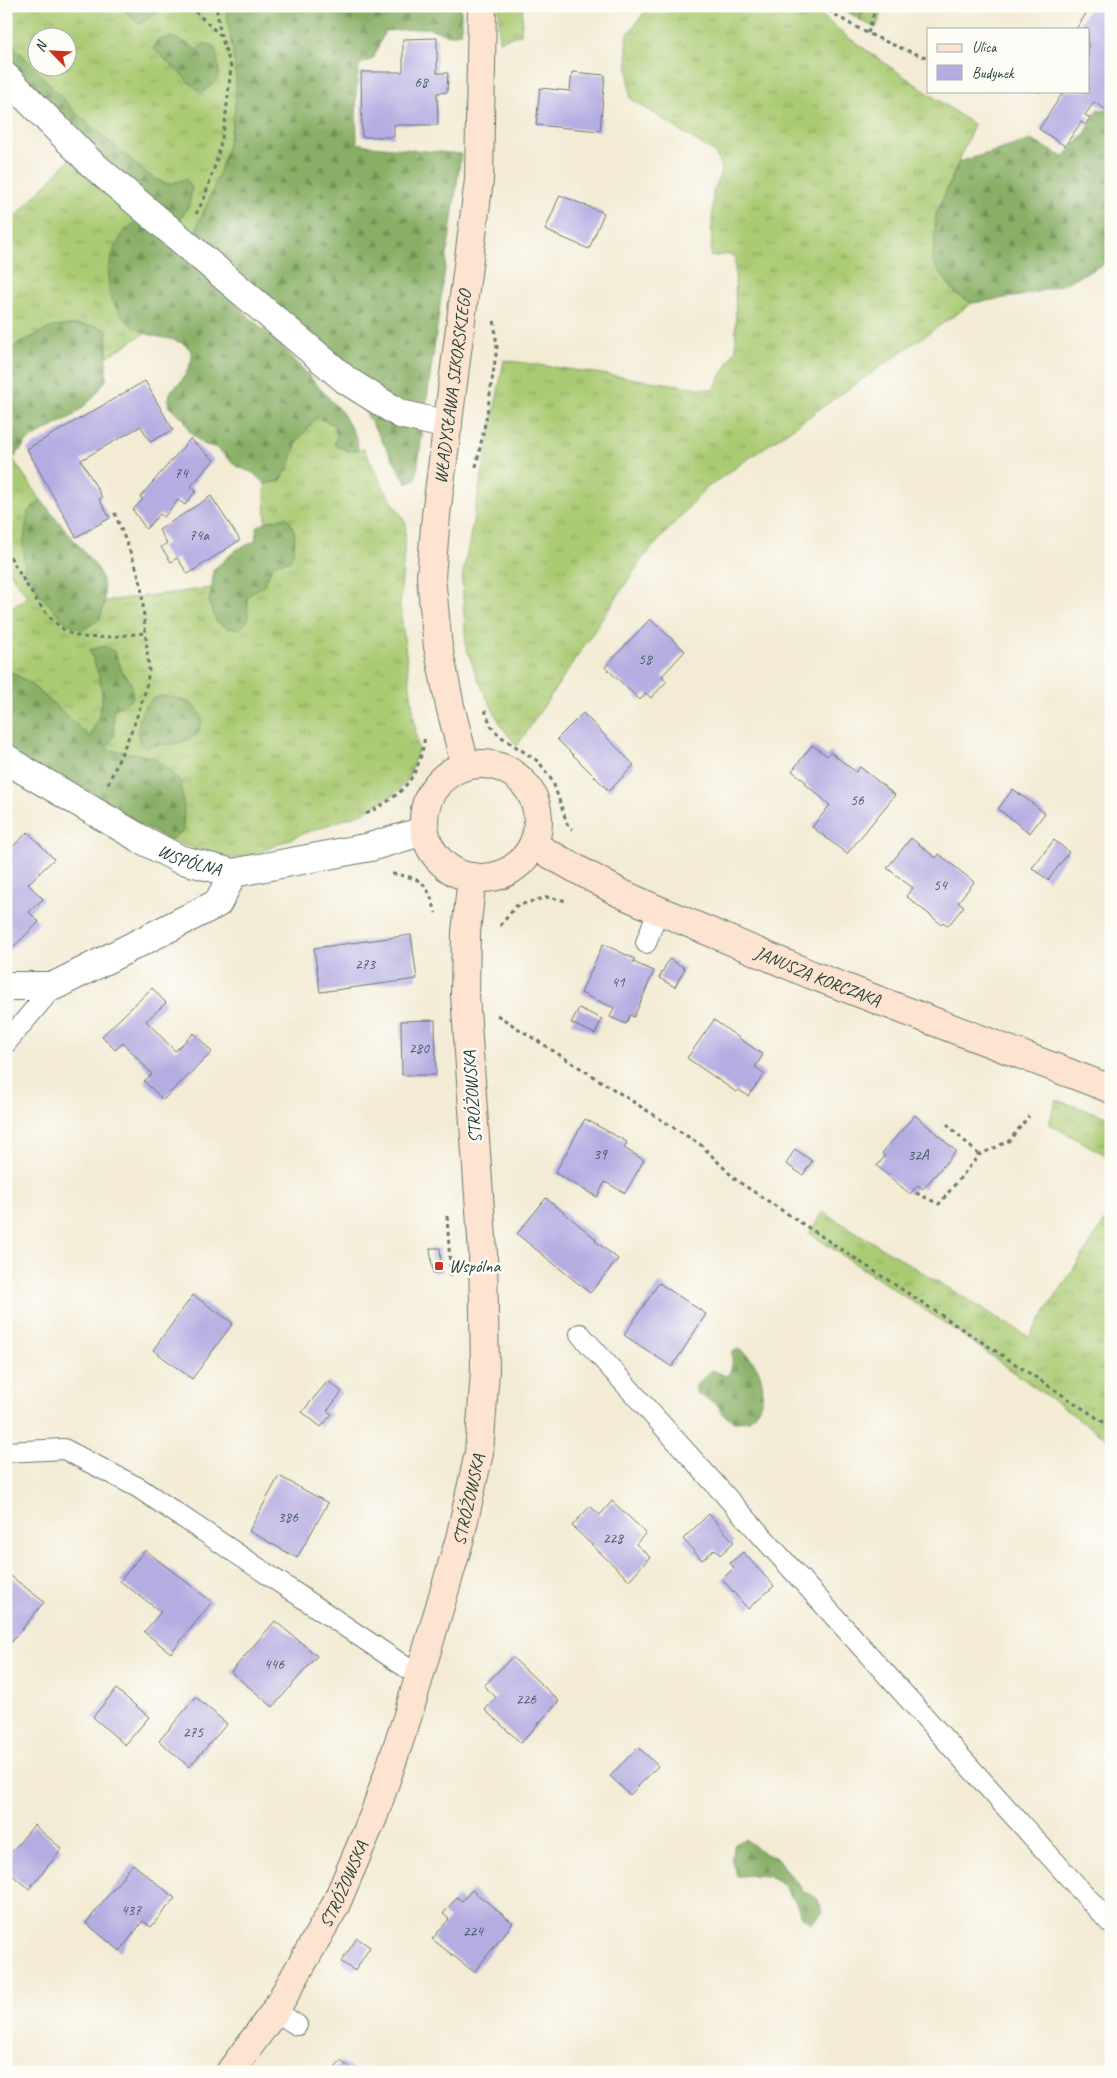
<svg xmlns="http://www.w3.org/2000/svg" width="1117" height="2078" viewBox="0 0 1117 2078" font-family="Caveat,sans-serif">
<defs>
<pattern id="grass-tufts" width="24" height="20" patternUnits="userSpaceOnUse" patternTransform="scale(1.25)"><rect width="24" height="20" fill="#abcb73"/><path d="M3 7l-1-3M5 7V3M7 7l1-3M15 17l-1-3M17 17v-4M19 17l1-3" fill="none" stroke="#8ba65f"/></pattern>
<pattern id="forest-firs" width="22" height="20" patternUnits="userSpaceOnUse" patternTransform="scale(1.25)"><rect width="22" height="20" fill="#88af65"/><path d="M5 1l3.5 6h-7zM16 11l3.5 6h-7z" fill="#6f9054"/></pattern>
</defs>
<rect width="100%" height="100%" fill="#fdfcf7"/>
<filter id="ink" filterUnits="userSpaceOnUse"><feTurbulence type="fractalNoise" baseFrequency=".02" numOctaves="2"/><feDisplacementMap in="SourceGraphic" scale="10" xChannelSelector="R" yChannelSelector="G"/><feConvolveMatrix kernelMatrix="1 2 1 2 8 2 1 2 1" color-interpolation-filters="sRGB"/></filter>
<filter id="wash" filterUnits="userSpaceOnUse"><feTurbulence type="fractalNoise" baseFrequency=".0096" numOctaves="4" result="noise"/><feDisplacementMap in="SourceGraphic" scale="20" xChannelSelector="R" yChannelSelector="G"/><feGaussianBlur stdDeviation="1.12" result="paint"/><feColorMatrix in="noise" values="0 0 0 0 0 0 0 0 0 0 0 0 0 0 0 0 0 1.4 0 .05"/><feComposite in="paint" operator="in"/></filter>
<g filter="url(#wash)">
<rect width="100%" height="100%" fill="#f3ebd4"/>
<g fill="url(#grass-tufts)" stroke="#658454" fill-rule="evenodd">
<path d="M6,6H119L139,24L160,8L159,6H226C229,31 235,57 236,82C237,137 213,193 190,242L178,224L189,204L192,188L163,183L147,174L78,115L10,44L6,37ZM38,38H68V68H38Z"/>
<polygon points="499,6 523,6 521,34 499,41"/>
<polygon points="649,6 811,6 846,36 974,125 936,215 956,294 972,303 705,489 643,558 517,746 502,727 479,682 466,647 462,579 504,360 713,390 736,349 735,259 730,254 711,257 713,192 722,169 715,153 630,98 626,37"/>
<polygon points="865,6 884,6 876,28 860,20"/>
<path d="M70,159L129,212L135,222L120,236L126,321L145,333L107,357V330C64,317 43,330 6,351V226Z"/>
<path d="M319,414L321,419L333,424L337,435L348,451L364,449L385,490L406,523L400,606L418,750L407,781L397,792L363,813L302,834L253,855L234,859L169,841L111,750L106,748L114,736L113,710L122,706L131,683L122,671L115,652L90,650C104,690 108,697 90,738C63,713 39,686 6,669V612L28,597L6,568V458L13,459L41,500L28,512L41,596L52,607L100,619L105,601L212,588L209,603L217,622L248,613L246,606L247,597L267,579L273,565L290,560C295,547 298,528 286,517L266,522L265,484L281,480L288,469L297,441Z"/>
<polygon points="1056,1100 1111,1118 1111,1158 1049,1124"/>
<polygon points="823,1212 1029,1337 1111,1212 1111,1442 958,1332 809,1233"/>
</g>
<g fill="url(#forest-firs)" stroke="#54764c">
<polygon points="119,6 159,6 158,12 139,24"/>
<path d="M226,6H461V33L449,35L428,28L385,31L373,59L359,65L356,95L357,143L371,146L461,154L416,478L407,484L361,405L190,242C213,193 237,137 236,82C235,57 229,31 226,6Z"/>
<polygon points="839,6 865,6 860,20"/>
<polygon points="6,37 78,115 147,174 163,183 169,184 185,179 192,188 189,204 178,224 6,71"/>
<path d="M172,37L187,43L197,50L205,43L215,48C220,73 224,78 201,93L154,49L157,40Z"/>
<polygon points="1111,106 1111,261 1059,286 1020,296 972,303 956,294 933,263 936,215 959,162 1031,140 1064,157 1086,132 1098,109 1107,111"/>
<path d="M135,222L155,225L214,280L250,318L284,348L343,414L357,439L358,450L348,451L334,445L337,435L333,424L321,419L319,415L297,441L288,469L281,480L265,484L253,473L236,466L217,448L202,444L189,431L184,419L168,406C169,401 169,394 171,391C173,388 177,385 180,383C184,378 193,361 192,355C188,337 158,339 145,333C121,322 105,298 109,271C112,248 118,238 135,222Z"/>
<polygon points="78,325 95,326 107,330 106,380 93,398 73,416 28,440 13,459 6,458 6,351 52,327"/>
<path d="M41,500L98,569C106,589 106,599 100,619L83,630L65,622L41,596L25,571L23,547L28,512Z"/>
<path d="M286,517C298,528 296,547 290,560L273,565L263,587L254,591L247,597L248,620L240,629L228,628L217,622L213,613L209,603L212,588L213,570L236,550L255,541L257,527L266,522Z"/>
<path d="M105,646L115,652L122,671L131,683L133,698L113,710L114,736L106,748L111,750L153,757L181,782L184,811L183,831L169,841L6,750V669C39,686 62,713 90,737C108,697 104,689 90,650Z"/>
<path d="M159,696C174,697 199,700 202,720C202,724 199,730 197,735L182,742L145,747L139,742C136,723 140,704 159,696Z"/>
<path d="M738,1349C758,1359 769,1386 759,1407C757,1412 752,1416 749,1420L734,1421L724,1415L717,1404L697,1394L695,1386L712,1370L726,1376C734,1370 732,1360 732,1352Z"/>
<path d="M745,1839L765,1854L777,1857C784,1871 795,1878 803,1891C815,1895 819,1900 823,1912L812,1923L801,1917L796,1902C790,1898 788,1893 784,1887C772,1871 754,1876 737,1876L731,1858L735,1844Z"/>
</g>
<g id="blocks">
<g fill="#b5ace2">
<polygon points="1091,6 1097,6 1111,15 1111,104 1107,110 1094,102 1085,115 1090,118 1085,125 1081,122 1065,146 1039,129 1064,91 1088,91 1088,29 1076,29"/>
<polygon points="437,38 437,73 448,73 447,92 437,93 438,125 394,125 394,137 362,137 361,72 403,72 403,39"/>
<polygon points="572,72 605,75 600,131 536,125 540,88 570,91"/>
<polygon points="560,195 604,213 589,249 545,230"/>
<polygon points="145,381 173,430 150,442 141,426 81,460 102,497 99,499 110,518 76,537 27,449"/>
<polygon points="190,439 214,460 191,486 196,491 185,505 178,500 164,517 160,514 146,529 133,510 143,499 140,497"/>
<polygon points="211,496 240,540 188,574 177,558 171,562 161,547 167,543 159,530"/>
<polygon points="650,619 685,651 662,676 667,681 651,698 646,693 640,700 605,667"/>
<polygon points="583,713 634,765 609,791 557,739"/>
<polygon points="812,745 827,756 830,752 856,772 860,767 895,795 847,854 812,827 830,805 805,784 806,782 792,771"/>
<polygon points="1013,789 1045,813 1030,833 998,809"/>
<polygon points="28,832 54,859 28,884 43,899 29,912 39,922 6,954 6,853"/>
<polygon points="911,838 936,858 939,854 974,882 958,902 964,906 948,926 943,922 941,924 906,896 913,888 887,868"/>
<polygon points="1054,840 1069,852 1048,880 1032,868"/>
<polygon points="411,935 417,979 320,992 314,948"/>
<polygon points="603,944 635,959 633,962 654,971 634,1017 630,1015 626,1024 610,1017 614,1008 581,993"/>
<polygon points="669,959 685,968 675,987 659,978"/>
<polygon points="152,988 166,1003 146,1021 175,1051 194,1033 212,1052 163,1100 144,1081 152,1074 123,1043 115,1050 102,1036"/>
<polygon points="579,1008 602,1019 595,1034 571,1023"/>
<polygon points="435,1020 436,1075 402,1075 401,1021"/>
<polygon points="714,1020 763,1055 755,1067 765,1074 748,1096 739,1090 736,1092 687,1058"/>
<polygon points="915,1115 956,1151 923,1189 918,1185 910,1194 877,1166 885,1156 882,1153"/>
<polygon points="585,1119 627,1142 624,1148 644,1160 625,1193 605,1182 597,1197 555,1173"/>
<polygon points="795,1149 812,1161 803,1175 786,1164"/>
<polygon points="546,1198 596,1239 595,1241 618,1259 590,1293 517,1234"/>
<polygon points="430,1248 440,1248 442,1272 433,1273"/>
<polygon points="659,1283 706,1314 672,1367 624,1335"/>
<polygon points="193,1295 233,1323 192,1379 153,1350"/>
<polygon points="328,1381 342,1392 327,1411 332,1414 321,1427 302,1412"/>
<polygon points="279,1476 328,1503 297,1558 249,1531"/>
<polygon points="612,1501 646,1533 636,1544 650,1557 629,1580 572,1526 590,1506 600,1515"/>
<polygon points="709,1514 734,1542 720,1555 715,1549 702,1560 683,1539"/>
<polygon points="145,1550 212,1602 171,1653 144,1632 161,1612 120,1581"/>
<polygon points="743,1552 774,1586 748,1609 722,1579 734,1568 730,1563"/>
<polygon points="7,1573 44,1602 6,1649 6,1574"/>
<polygon points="275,1621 317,1656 273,1707 231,1672"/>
<polygon points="512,1657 559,1701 521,1743 485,1710 496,1697 484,1686"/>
<polygon points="116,1689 149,1717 125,1745 93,1717"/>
<polygon points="196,1697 227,1724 189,1767 159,1741"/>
<polygon points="638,1747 658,1766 630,1795 610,1776"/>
<polygon points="34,1825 62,1849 29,1889 6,1870 6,1859"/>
<polygon points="133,1864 175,1898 151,1927 143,1921 120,1951 86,1923"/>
<polygon points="472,1890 513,1923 474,1972 432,1939 449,1919 443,1914 457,1897 462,1901"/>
<polygon points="357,1938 370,1947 355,1971 341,1962"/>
<polygon points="341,2061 355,2072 332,2072"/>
</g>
</g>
</g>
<g filter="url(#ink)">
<use href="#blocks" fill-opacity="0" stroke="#697a6c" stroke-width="1"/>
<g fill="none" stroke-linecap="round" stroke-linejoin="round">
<defs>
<g id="lane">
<polyline points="646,943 658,910"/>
<polyline points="6,1043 54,986"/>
<polyline points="580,1334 1111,1924"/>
<polyline points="6,1452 64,1449 139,1488 419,1676"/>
<polyline points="275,2011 297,2025"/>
</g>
<g id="street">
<polyline points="6,77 92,164 346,380 400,414 448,425"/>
<path id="s1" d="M6,758L20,768L141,839L179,859L233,873L370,847L424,831"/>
<polyline points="6,986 54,986 218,903 233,873"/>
</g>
<g id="secondary">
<circle cx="481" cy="821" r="57"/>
<path id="s2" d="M465,764L450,706L438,647L431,577L436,515L479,180L482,6"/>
<path id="s3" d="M533,845L620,893L658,910L812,975L1111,1089"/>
<path id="s4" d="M230,2072L275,2011L335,1906L374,1815L407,1718L460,1538L479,1453L485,1371L483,1253L465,995L466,932L472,877"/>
</g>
</defs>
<use href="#lane" stroke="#697a6c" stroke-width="22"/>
<use href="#street" stroke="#697a6c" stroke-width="30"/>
<use href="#secondary" stroke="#697a6c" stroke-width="30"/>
<g stroke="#697a6c" stroke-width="3" stroke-dasharray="4 4" stroke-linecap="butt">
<polyline points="189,6 221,36"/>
<path d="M822,6C855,29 890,45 928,58"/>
<polyline points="868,33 876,6"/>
<polyline points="1039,91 1040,91"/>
<polyline points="196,214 204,199 218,156 225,123 231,67 221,36 216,6"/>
<polyline points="476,467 487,414 497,348 494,318"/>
<path d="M6,550C23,577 49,634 83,637C103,639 125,635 145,633"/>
<polyline points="485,710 491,726 500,736 539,762 553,782 568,826 572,829"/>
<polyline points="108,784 134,725 145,692 149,671 141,584 136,567 114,511"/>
<path d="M366,814C403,795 419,778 425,736"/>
<path d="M392,874C423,878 427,882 436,913"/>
<polyline points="500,926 516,906 547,897 567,901"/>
<polyline points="497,1015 701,1145 736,1180 1111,1427"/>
<polyline points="947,1124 979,1155"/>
<polyline points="916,1193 939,1204 979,1155 1009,1141 1029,1116"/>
<polyline points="447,1216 451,1279"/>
</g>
<use href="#lane" stroke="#fff" stroke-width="20"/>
<use href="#street" stroke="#fff" stroke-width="28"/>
<use href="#secondary" stroke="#fde4d1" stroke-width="28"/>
</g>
</g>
<rect fill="#c8321e" stroke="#fdfcf7" stroke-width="2" x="434" y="1261" width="10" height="10" rx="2.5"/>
<g text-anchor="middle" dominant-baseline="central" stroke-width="5" stroke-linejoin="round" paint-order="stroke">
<g font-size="15" fill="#445960">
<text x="421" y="82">68</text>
<text x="181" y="473">74</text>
<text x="199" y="535">74a</text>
<text x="645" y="659">58</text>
<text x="857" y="800">56</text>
<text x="940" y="885">54</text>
<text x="365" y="964">273</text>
<text x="618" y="982">41</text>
<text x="419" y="1048">280</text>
<text x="600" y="1154">39</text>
<text x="918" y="1155">32A</text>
<text x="288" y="1517">386</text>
<text x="613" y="1538">228</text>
<text x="274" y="1664">446</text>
<text x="526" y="1699">226</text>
<text x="193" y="1732">275</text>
<text x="131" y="1910">437</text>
<text x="473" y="1931">224</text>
</g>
<g font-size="18" fill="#1f3d34" stroke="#fdfcf7">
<text stroke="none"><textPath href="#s2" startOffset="382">WŁADYSŁAWA SIKORSKIEGO</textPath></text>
<text stroke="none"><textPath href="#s1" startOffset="211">WSPÓLNA</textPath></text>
<text stroke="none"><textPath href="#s3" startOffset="314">JANUSZA KORCZAKA</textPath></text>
<text transform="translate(472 1097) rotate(-94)">STRÓŻOWSKA</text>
<text stroke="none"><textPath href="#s4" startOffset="625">STRÓŻOWSKA</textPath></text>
<text stroke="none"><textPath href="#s4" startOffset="220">STRÓŻOWSKA</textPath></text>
</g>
<g font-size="18" fill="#1f3d34" stroke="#fdfcf7" text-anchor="start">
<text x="449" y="1266">Wspólna</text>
</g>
</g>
<rect width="1117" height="2078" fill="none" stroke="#fdfcf7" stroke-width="25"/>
<rect x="927" y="28" width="162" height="65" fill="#fdfcf7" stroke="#a4b0a9"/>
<rect x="937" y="44" width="25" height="8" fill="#fde4d1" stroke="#a4b0a9"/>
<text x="972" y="52" font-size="15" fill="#1f3d34">Ulica</text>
<rect x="937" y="65" width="25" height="15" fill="#b5ace2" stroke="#a4b0a9"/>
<text x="972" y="78" font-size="15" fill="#1f3d34">Budynek</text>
<g transform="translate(52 52) rotate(294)"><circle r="24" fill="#fdfcf7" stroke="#a4b0a9"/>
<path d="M0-4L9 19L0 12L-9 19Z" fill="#c8321e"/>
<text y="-8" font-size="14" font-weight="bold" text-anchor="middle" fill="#1f3d34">N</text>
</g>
</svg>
